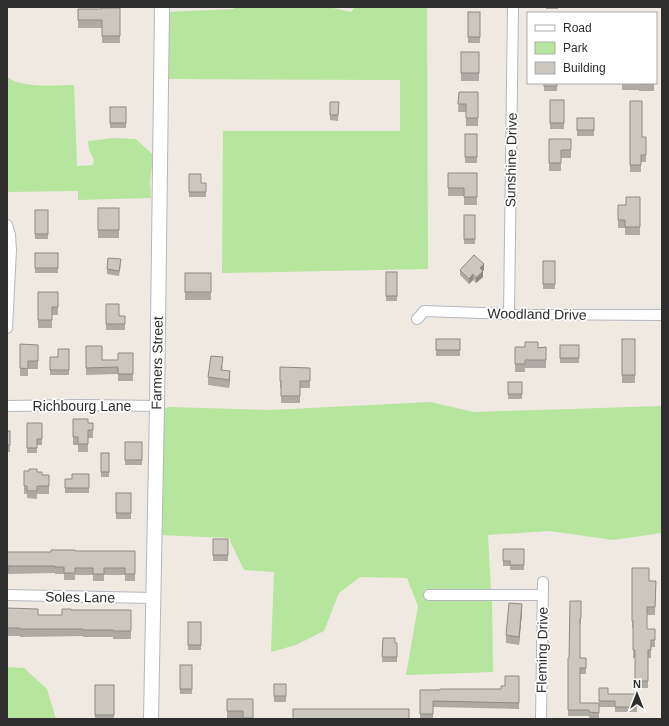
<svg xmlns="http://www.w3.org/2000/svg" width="669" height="726" viewBox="0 0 669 726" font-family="Helvetica,sans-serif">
<rect width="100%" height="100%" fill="#efe9e1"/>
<g fill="#b6e59e">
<polygon points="234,7 328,7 351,12 355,7 427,7 428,269 222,273 223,131 400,131 400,80 165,79 166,12 234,9"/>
<path d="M7,77C24,89 54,85 74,85L77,166L93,165L94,160L89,150L88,141L114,138L136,139L152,154V166L150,182L151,198L78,200V191L7,192Z"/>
<polygon points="430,402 474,412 662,406 662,533 613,540 549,531 488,535 491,590 424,590 425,600 492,600 493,672 406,675 418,606 407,578 360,577 339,593 324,631 296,645 271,652 274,572 244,570 230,541 230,538 159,535 161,407 167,408 168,407 270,410"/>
<polygon points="7,667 24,668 47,689 56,719 7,719"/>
</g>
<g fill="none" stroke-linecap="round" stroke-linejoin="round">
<defs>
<g id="street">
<polyline points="7,225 10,235 11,250 7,328"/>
<polyline points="509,314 513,7"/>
<polyline points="417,319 420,316 424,311 509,314 662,315"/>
<polyline points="7,406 81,405 157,406"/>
<polyline points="7,595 153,598"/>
<polyline points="429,595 543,595"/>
<polyline points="541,719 543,582"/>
</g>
<polyline id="secondary" points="151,719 157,406 162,7"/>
</defs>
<use href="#street" stroke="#b4b7c1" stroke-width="12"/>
<use href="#secondary" stroke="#b4b7c1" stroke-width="16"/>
<use href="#street" stroke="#fff" stroke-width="10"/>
<use href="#secondary" stroke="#fff" stroke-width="14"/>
</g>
<g fill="#afaba4">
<rect x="546" y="7" width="12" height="2"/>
<polygon points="120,8 120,43 102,43 102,28 78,28 78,9 102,9"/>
<rect x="468" y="12" width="12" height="31"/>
<rect x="461" y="52" width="18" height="29"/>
<rect x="544" y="83" width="13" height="8"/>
<polygon points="622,83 654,83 654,91 639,91 639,90 622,90"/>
<polygon points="459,92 478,92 478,126 466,126 466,112 458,112"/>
<rect x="550" y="100" width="14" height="29"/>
<polygon points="630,101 642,137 646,137 646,162 641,162 641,172 630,172"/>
<polygon points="339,102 338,121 330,120 330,115"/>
<rect x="110" y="107" width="16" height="21"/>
<rect x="577" y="118" width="17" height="18"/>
<rect x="465" y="134" width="12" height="29"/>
<polygon points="549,139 571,139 571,158 561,158 561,171 549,171"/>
<polygon points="448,173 477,173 477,205 464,205 464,196 448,196"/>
<polygon points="189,174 201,183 206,183 206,197 189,197"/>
<polygon points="640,197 640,235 625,235 625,228 618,228 618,205 626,205"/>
<rect x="98" y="208" width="21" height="30"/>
<rect x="35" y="210" width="13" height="29"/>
<rect x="464" y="215" width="11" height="29"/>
<rect x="35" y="253" width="23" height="20"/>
<rect x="543" y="261" width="12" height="28"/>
<polygon points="121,265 119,276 107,274 107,269"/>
<polygon points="460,270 484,270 482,271 483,277 476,283 473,280 469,284 460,275"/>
<rect x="386" y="272" width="11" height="29"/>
<rect x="185" y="273" width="26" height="27"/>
<polygon points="38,292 58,292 58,315 52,315 52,328 38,328"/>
<polygon points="106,304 119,316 125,316 125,330 106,330"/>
<rect x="436" y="339" width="24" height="17"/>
<rect x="622" y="339" width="13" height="44"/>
<polygon points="20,344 38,345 38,369 28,369 28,376 20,376"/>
<rect x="560" y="345" width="19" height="18"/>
<polygon points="86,346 102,360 118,360 133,353 133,381 118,381 118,374 86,375"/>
<polygon points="515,347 546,347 546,368 525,368 525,372 515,372"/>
<polygon points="69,349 69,375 50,375 50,357 58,357"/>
<polygon points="223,365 222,370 230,379 229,388 208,385 208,377"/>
<polygon points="280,367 310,368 310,388 300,388 300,403 281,403 281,388 280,388"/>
<rect x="508" y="382" width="14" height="17"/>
<polygon points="73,419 88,423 93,423 93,438 88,438 88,452 78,452 78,445 73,445"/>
<polygon points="27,423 42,423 42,445 37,445 37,453 27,453"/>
<rect x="7" y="431" width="3" height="21"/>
<rect x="125" y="442" width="17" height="23"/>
<rect x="101" y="453" width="8" height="24"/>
<polygon points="24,471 37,472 42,475 49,475 49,494 37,494 37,499 27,498 27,494 24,494"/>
<polygon points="89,474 89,493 65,493 65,479 72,479"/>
<rect x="116" y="493" width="15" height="26"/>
<rect x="213" y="539" width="15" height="22"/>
<polygon points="503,549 524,549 524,570 510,570 510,566 503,566"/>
<polygon points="75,551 135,551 135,581 125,581 125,575 104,575 104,581 93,581 93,575 75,575 75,580 64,580 64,574 55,574 55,573 8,574 8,579 7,579 7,552 51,552"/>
<polygon points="632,568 649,581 656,581 655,615 647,615 647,629 655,629 655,647 651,647 651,658 648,658 648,688 635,688 635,658 633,658 633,628 632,628"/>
<polygon points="581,601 581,624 580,624 580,658 586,658 586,674 580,674 580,703 599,703 599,688 608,694 637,694 637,712 615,712 615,707 599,707 599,718 589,718 589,716 568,716 568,658 569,658"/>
<polygon points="7,608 38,615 62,615 71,610 131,610 131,639 113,639 113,637 83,637 83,636 20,637 20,636 7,636"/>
<polygon points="522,612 519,645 506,643 506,635"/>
<rect x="188" y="622" width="13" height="28"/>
<polygon points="383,638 395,643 397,643 397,662 382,662"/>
<rect x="180" y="665" width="12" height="29"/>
<polygon points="519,676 519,709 433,707 433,719 420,719 420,690 501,689"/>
<rect x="274" y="684" width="12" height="18"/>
<rect x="95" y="685" width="19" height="34"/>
<rect x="227" y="699" width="26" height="20"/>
</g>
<g fill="#8e8b86">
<polygon points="484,264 484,270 480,274 480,268"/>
<polygon points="483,271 483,277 476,283 476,278"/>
<polygon points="473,274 473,280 469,284 469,279"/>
<polygon points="230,371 230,379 229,388 229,380"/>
<polygon points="522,604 522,612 519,645 519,637"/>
</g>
<g fill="#cbc7bf" stroke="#8e8b86">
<polygon points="102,8 120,8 120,36 102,36 102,20 78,20 78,9 102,9"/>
<rect x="468" y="12" width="12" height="25"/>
<rect x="461" y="52" width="18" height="21"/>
<rect x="544" y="83" width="13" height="3"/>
<rect x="639" y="83" width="15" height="1"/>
<polygon points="459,92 478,92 478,118 466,118 466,104 458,104"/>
<rect x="550" y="100" width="14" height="23"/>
<polygon points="630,101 642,101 642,137 646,137 646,155 641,155 641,165 630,165"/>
<polygon points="330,102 339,102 338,115 330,115"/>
<rect x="110" y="107" width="16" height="16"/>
<rect x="577" y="118" width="17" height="12"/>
<rect x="465" y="134" width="12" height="23"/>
<polygon points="549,139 571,139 571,150 561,150 561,163 549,163"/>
<polygon points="448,173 477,173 477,197 464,197 464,188 448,188"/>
<polygon points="189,174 201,174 201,183 206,183 206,192 189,192"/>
<polygon points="626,197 640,197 640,227 625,227 625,220 618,220 618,205 626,205"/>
<rect x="98" y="208" width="21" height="22"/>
<rect x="35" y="210" width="13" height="24"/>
<rect x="464" y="215" width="11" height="24"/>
<rect x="35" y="253" width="23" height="15"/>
<polygon points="474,255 484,264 480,268 483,271 476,278 473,274 469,279 460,270"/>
<polygon points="108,258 121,259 119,271 107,269"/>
<rect x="543" y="261" width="12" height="23"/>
<rect x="386" y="272" width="11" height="24"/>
<rect x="185" y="273" width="26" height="19"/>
<polygon points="38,292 58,292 58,307 52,307 52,320 38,320"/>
<polygon points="106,304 119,304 119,316 125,316 125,324 106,324"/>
<rect x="436" y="339" width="24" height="11"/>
<rect x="622" y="339" width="13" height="36"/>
<polygon points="525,342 538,342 538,348 546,347 546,360 525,360 525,364 515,364 515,347 525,347"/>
<polygon points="20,344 38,345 38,361 28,361 28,369 20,368"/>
<rect x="560" y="345" width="19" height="13"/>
<polygon points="86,346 102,346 102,360 118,360 118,353 133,353 133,374 118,374 118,367 86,368"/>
<polygon points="58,349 69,349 69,370 50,370 50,357 58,357"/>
<polygon points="211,356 223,357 221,370 230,371 229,380 208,377"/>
<polygon points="280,367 310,368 310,381 300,381 300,396 281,396 281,381 280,381"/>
<rect x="508" y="382" width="14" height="12"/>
<polygon points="73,419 88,419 88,423 93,423 93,430 88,430 88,444 78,444 78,437 73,437"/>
<polygon points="27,423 42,423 42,439 37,439 37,448 27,448"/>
<rect x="7" y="431" width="3" height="14"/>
<rect x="125" y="442" width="17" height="18"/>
<rect x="101" y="453" width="8" height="19"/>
<polygon points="29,469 37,469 37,472 42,472 42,475 49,475 49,486 37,486 37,491 27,491 27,486 24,486 24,471 29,471"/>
<polygon points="72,474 89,474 89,488 65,488 65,479 72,479"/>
<rect x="116" y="493" width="15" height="20"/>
<rect x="213" y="539" width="15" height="16"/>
<polygon points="503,549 524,549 524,565 510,565 510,561 503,561"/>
<polygon points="51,550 75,550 75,551 135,551 135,574 125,574 125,568 104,568 104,574 93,574 93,568 75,568 75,573 64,573 64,567 55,567 55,566 8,566 8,572 7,572 7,552 51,552"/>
<polygon points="632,568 649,568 649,581 656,581 655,607 647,607 647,629 655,629 655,640 651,640 651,650 648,650 648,681 635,681 635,650 633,650 633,621 632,621"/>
<polygon points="570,601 581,601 581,618 580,618 580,658 586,658 586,668 580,668 580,703 599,703 599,713 589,712 589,710 568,710 568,658 569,658"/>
<polygon points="509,603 522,604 519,637 506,635"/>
<polygon points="7,608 38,609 38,615 62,615 62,609 71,609 71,610 131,610 131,631 113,631 113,630 83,630 83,629 20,629 20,628 7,628"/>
<rect x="188" y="622" width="13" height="23"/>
<polygon points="383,638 395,638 395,643 397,643 397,657 382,657"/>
<rect x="180" y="665" width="12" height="24"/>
<polygon points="505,676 519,676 519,703 433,701 433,714 420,714 420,690 440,690 440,689 501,689 501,686 505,686"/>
<rect x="274" y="684" width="12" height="12"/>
<rect x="95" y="685" width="19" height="30"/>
<polygon points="599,688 608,688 608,694 637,694 637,707 615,707 615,701 599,701"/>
<polygon points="227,699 253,699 253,718 243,718 243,711 227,711"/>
<rect x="293" y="709" width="116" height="10"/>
</g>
<g text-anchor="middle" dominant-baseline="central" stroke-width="3.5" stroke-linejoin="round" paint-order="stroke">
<g font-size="14" fill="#2e2e2e" stroke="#fff">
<text transform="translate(511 160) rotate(-89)">Sunshine Drive</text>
<text transform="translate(537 314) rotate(1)">Woodland Drive</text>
<text transform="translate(157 363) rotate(-89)">Farmers Street</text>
<text x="82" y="406">Richbourg Lane</text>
<text transform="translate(80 597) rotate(1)">Soles Lane</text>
<text transform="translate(542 650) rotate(-89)">Fleming Drive</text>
</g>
</g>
<rect width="669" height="726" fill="none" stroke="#2e2e2e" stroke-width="16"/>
<rect x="527" y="12" width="130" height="72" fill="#ffffff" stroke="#ababab"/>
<rect x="535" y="25" width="20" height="6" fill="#ffffff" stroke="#ababab"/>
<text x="563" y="32" font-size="12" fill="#2e2e2e">Road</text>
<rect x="535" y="42" width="20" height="12" fill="#b6e59e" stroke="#ababab"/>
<text x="563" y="52" font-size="12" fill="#2e2e2e">Park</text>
<rect x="535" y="62" width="20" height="12" fill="#cbc7bf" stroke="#ababab"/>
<text x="563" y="72" font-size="12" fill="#2e2e2e">Building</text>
<g transform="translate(637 694)" stroke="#ffffff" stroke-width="3" paint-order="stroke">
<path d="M0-3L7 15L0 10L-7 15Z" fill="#2e2e2e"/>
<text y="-6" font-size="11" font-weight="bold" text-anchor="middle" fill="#2e2e2e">N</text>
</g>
</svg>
